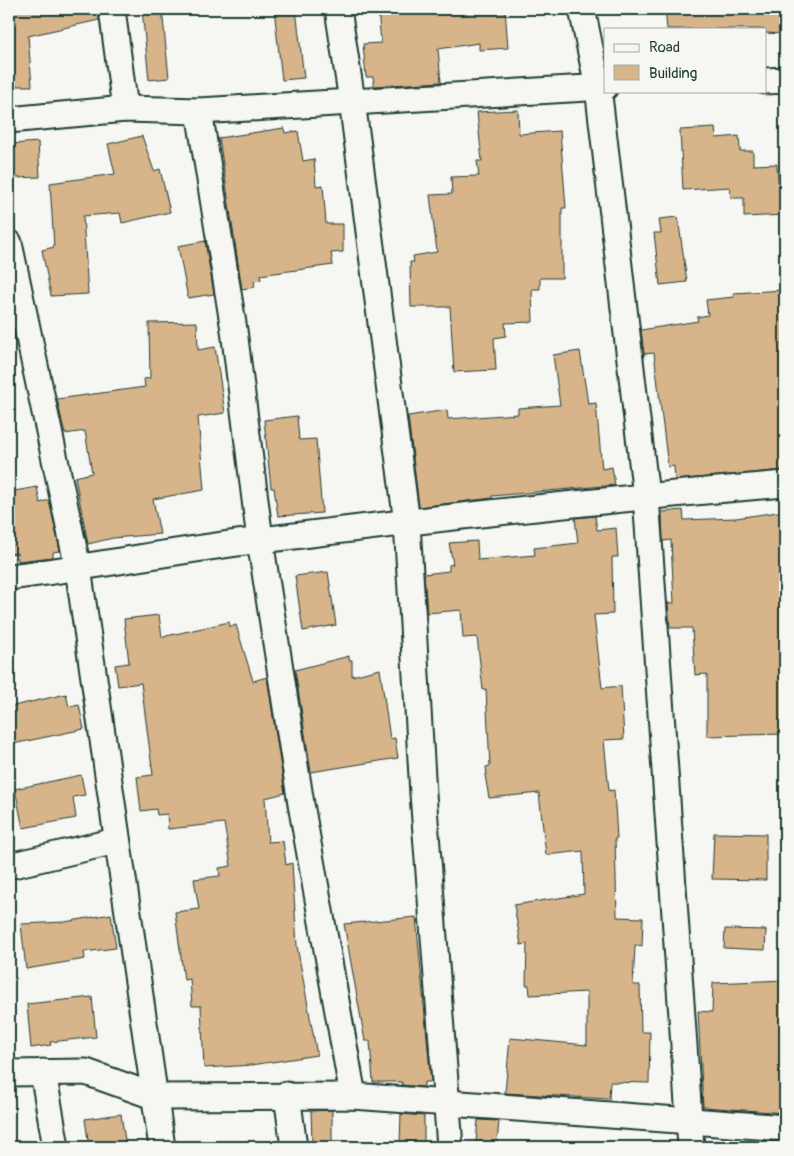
<svg xmlns="http://www.w3.org/2000/svg" width="794" height="1156" viewBox="0 0 794 1156" font-family="Pangolin,sans-serif">
<rect width="100%" height="100%" fill="#f6f6f2"/>
<filter id="ink" filterUnits="userSpaceOnUse"><feTurbulence type="fractalNoise" baseFrequency=".02" numOctaves="2"/><feDisplacementMap in="SourceGraphic" scale="10" xChannelSelector="R" yChannelSelector="G"/><feConvolveMatrix kernelMatrix="1 2 1 2 8 2 1 2 1" color-interpolation-filters="sRGB"/></filter>
<g filter="url(#ink)">
<g fill="#d8b48a" stroke="#1f3d34">
<polygon points="9,9 98,9 99,20 28,36 32,86 11,86"/>
<polygon points="142,9 162,9 169,78 149,80"/>
<polygon points="274,9 296,9 304,78 282,80"/>
<polygon points="378,9 505,9 508,48 479,50 479,43 438,49 441,82 374,86 373,77 366,77 363,44 381,43"/>
<polygon points="665,9 785,9 785,34 765,33 765,29 667,29"/>
<polygon points="518,110 519,134 560,131 566,208 562,208 562,278 540,278 540,289 532,289 533,322 505,323 506,336 494,338 496,370 454,372 450,307 411,307 410,262 414,262 413,256 437,252 430,195 452,194 451,177 479,176 477,161 482,161 477,112"/>
<polygon points="284,128 285,133 298,131 303,161 314,159 316,186 323,185 326,224 343,224 343,252 331,253 333,265 260,275 261,280 254,281 255,287 242,289 219,138"/>
<polygon points="715,128 716,138 739,136 740,151 753,151 753,165 777,164 778,181 785,181 785,215 744,217 744,198 731,198 730,187 683,190 680,130"/>
<polygon points="142,136 154,171 160,169 170,212 122,223 120,213 83,216 88,294 51,296 42,250 54,247 50,183 115,174 108,144"/>
<polygon points="38,142 40,177 14,178 12,144"/>
<polygon points="678,217 687,282 660,285 654,233 661,233 659,219"/>
<polygon points="205,241 214,294 188,298 178,246"/>
<polygon points="785,290 785,470 675,480 674,466 668,467 654,353 644,354 641,330 698,321 697,317 708,315 706,300 734,297 733,293"/>
<polygon points="197,322 198,350 215,347 225,413 198,417 204,490 153,499 160,534 113,538 88,544 75,477 92,473 85,431 65,434 57,399 145,387 144,379 150,378 149,323"/>
<polygon points="580,351 588,404 596,403 602,469 612,467 615,485 492,496 492,498 419,507 408,416 447,410 448,419 518,414 518,408 560,405 553,355"/>
<polygon points="297,416 299,440 316,439 322,513 278,516 274,488 271,488 264,420"/>
<polygon points="37,487 40,503 49,500 60,551 53,552 53,557 18,561 17,553 9,554 9,492"/>
<polygon points="683,510 684,520 736,518 785,511 785,734 707,736 707,674 695,675 692,628 670,628 668,603 674,603 671,540 663,541 662,512"/>
<polygon points="595,516 597,530 616,528 618,557 612,557 613,614 594,615 602,688 621,686 624,739 604,740 609,791 614,790 617,838 615,838 617,917 643,918 642,946 635,945 633,985 640,985 641,1032 650,1032 649,1083 610,1082 609,1099 505,1093 510,1038 587,1045 587,992 530,995 529,985 526,985 527,944 521,945 514,905 584,894 583,851 546,855 539,793 489,798 485,775 487,775 486,767 490,766 486,689 483,690 477,637 463,638 461,610 427,613 424,574 449,571 449,565 453,564 449,543 477,541 478,560 535,555 534,548 578,543 575,518"/>
<polygon points="328,572 336,625 303,631 295,576"/>
<polygon points="159,615 162,637 229,622 230,627 236,625 253,681 267,677 285,793 265,798 268,842 283,841 286,865 292,863 297,946 317,1055 252,1065 204,1068 201,1006 192,1006 190,979 184,980 175,912 199,909 194,879 220,876 219,868 231,866 224,823 168,829 167,814 157,815 156,809 141,811 137,777 153,775 141,683 118,686 115,665 129,663 124,619"/>
<polygon points="349,656 349,660 352,660 352,676 380,669 390,739 395,738 398,758 311,772 295,670"/>
<polygon points="66,694 69,707 79,705 84,729 13,744 9,707"/>
<polygon points="81,775 85,795 73,797 76,818 23,828 15,789"/>
<polygon points="714,833 766,834 766,880 712,879"/>
<polygon points="111,914 116,948 84,952 85,959 26,969 21,924 65,922"/>
<polygon points="416,917 431,1082 424,1082 424,1087 402,1085 402,1082 373,1082 370,1041 365,1041 344,924"/>
<polygon points="725,929 766,930 765,950 724,948"/>
<polygon points="785,980 783,1032 785,1033 785,1113 703,1107 698,1011 712,1012 713,983"/>
<polygon points="92,997 96,1037 50,1042 51,1045 31,1048 27,1004"/>
<polygon points="332,1110 332,1145 312,1145 311,1111"/>
<polygon points="121,1114 126,1147 89,1147 85,1119"/>
<polygon points="401,1114 424,1116 424,1142 400,1142"/>
<polygon points="478,1120 499,1121 497,1143 476,1142"/>
</g>
<g fill="none" stroke-linecap="round" stroke-linejoin="round">
<defs>
<g id="street">
<polyline points="112,9 125,109"/>
<polyline points="338,9 352,101 407,523 423,794 450,1147"/>
<polyline points="582,9 598,87 646,496 691,1147"/>
<polyline points="765,81 785,80"/>
<polyline points="199,111 234,330 260,540 301,804 353,1096"/>
<polyline points="9,120 125,109 199,111 605,87"/>
<polyline points="9,243 78,568 162,1147"/>
<path d="M9,577C93,567 177,550 262,540C436,518 610,499 785,484"/>
<polyline points="9,866 116,841"/>
<polyline points="43,1072 56,1147"/>
<polyline points="9,1073 86,1072 156,1097 353,1096 785,1128"/>
<polyline points="287,1095 294,1147"/>
</g>
</defs>
<use href="#street" stroke="#1f3d34" stroke-width="29"/>
<use href="#street" stroke="#f6f6f2" stroke-width="25"/>
</g>
</g>
<rect width="794" height="1156" fill="none" stroke="#f6f6f2" stroke-width="30"/>
<rect x="15" y="15" width="764" height="1126" fill="none" stroke="#1f3d34" stroke-width="2" filter="url(#ink)"/>
<rect x="604" y="28" width="162" height="65" fill="#f6f6f2" stroke="#a0aca6"/>
<rect x="614" y="44" width="25" height="8" fill="#f6f6f2" stroke="#a0aca6"/>
<text x="649" y="52" font-size="15" fill="#1f3d34">Road</text>
<rect x="614" y="65" width="25" height="15" fill="#d8b48a" stroke="#a0aca6"/>
<text x="649" y="78" font-size="15" fill="#1f3d34">Building</text>
</svg>
